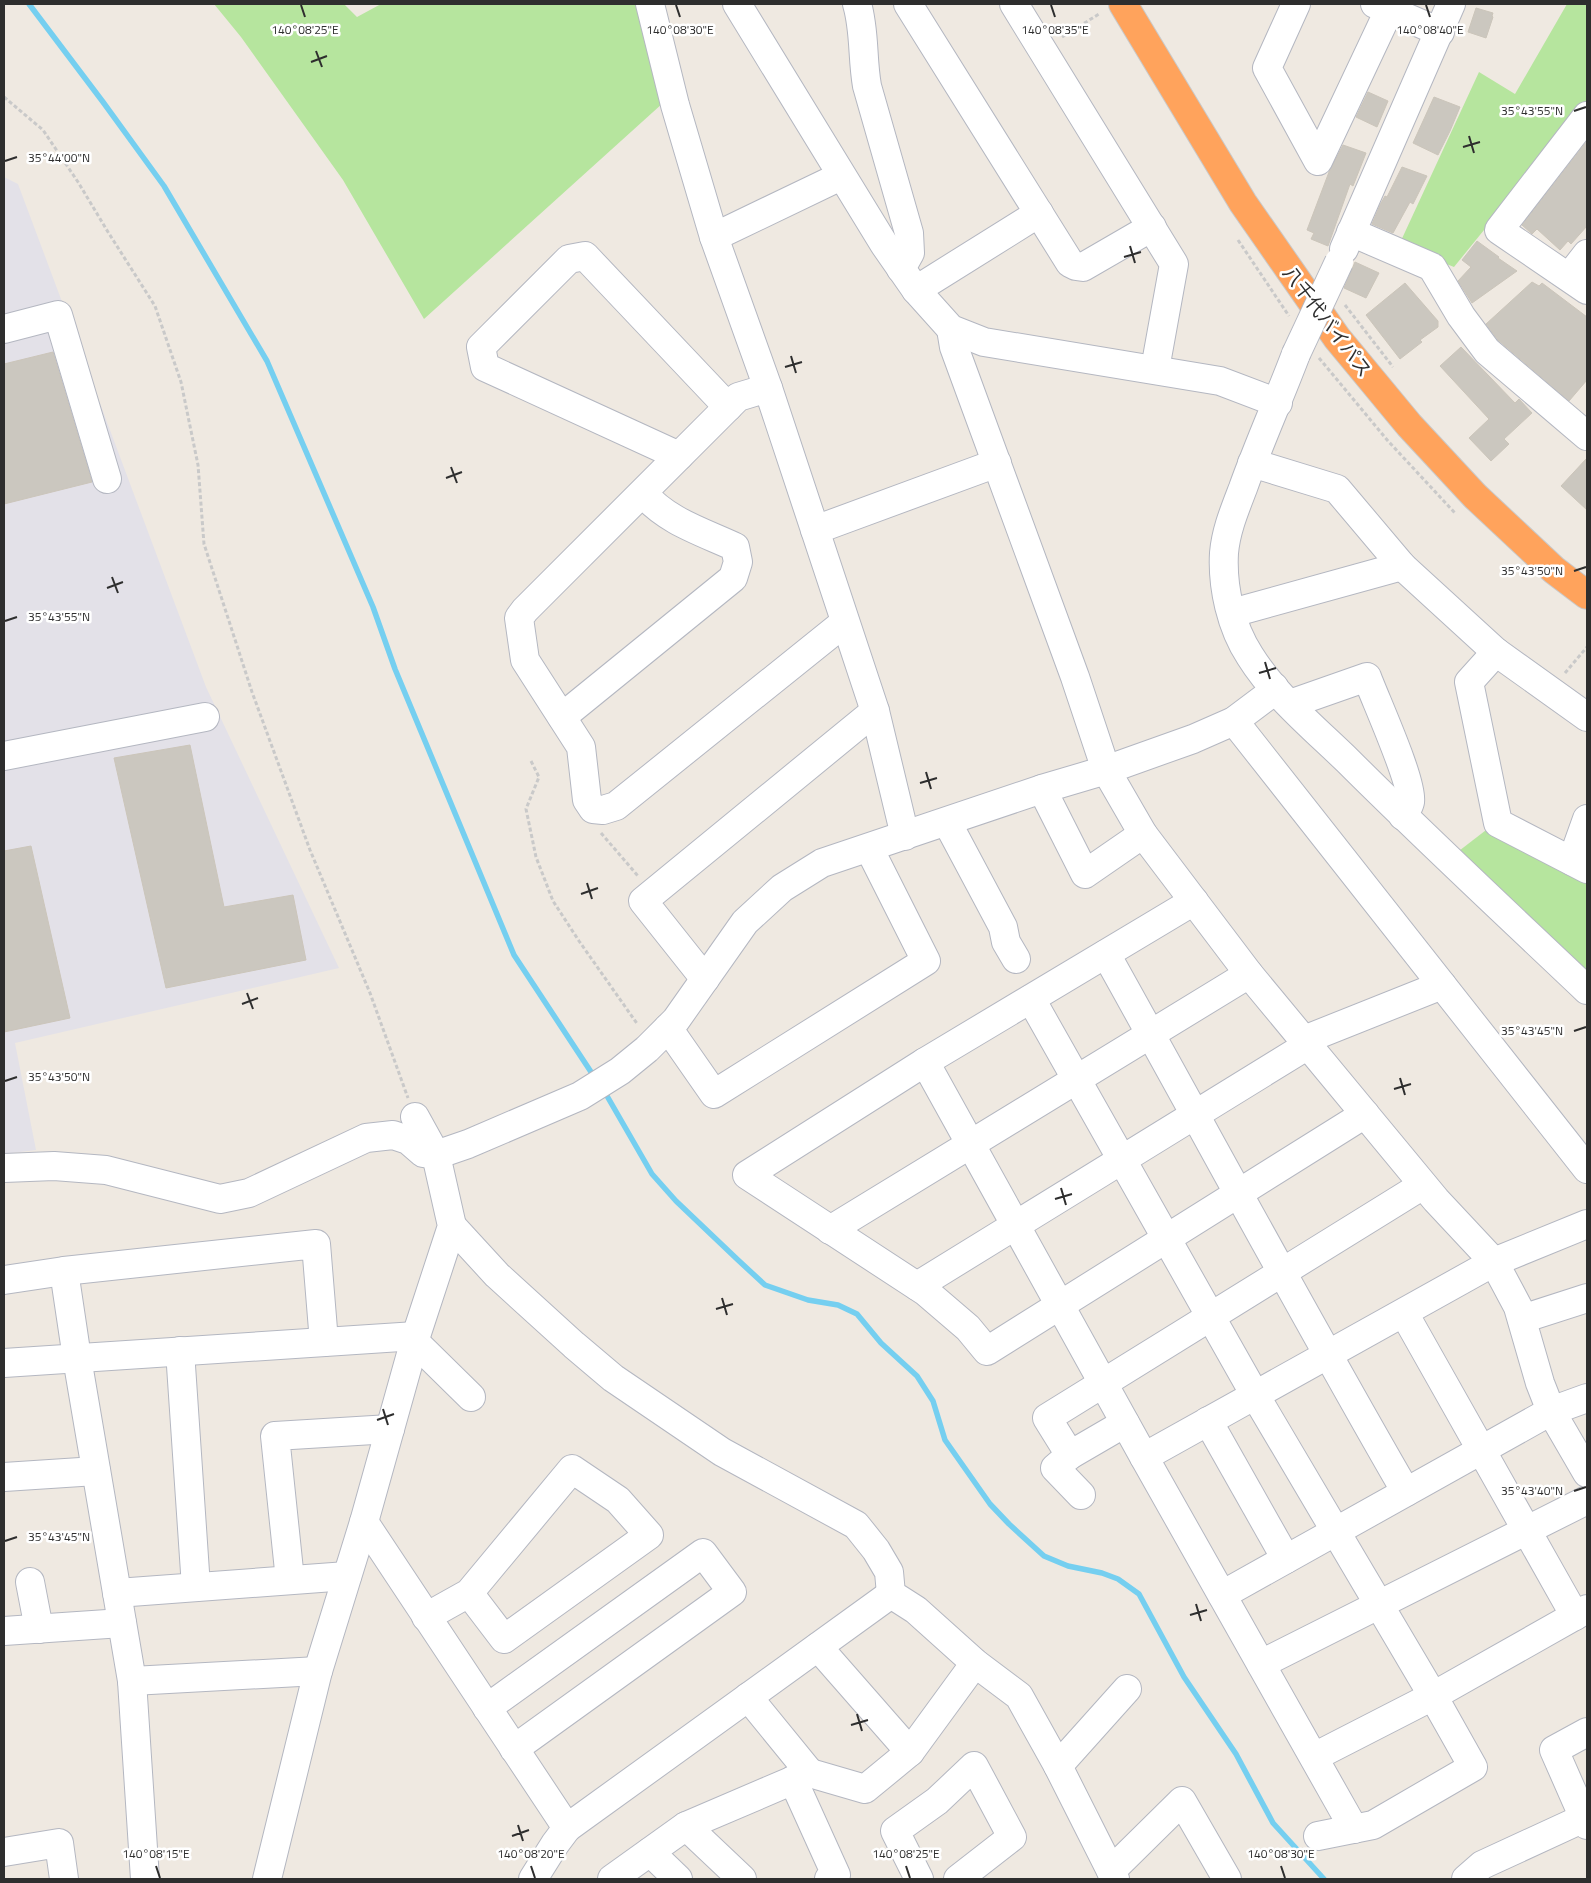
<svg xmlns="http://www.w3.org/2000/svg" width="1591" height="1883" viewBox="0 0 1591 1883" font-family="'Titillium Web','Noto Sans JP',sans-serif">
<rect width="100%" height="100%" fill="#efe9e1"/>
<polygon fill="#e3e1e8" points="4,177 18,184 206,687 339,968 15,1043 36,1150 4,1154"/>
<g fill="#b6e59e">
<polygon points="214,4 344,4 357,17 381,4 639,4 663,103 424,319 343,180 241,37"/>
<polygon points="1567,4 1587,4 1587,103 1454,267 1399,245 1479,72 1515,94"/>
<polygon points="1490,827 1587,879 1587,978 1455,854"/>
</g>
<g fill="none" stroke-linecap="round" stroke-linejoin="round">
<g stroke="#75cff0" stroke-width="5.5">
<polyline points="29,4 103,102 164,186 267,361 373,607 395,669 514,955 595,1078"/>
<polyline points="603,1089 652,1174 676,1201 738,1260 765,1285 808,1300 838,1305 857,1314 881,1343 917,1376 933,1401 945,1440 990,1504 1009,1524 1044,1556 1068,1566 1102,1573 1118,1579 1139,1594 1184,1677 1236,1754 1273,1823 1324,1879"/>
</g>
</g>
<g fill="#cbc7bf" stroke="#cbc5ba">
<polygon points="1476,8 1493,13 1492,16 1493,17 1486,38 1468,32"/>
<polygon points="1368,92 1388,101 1377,127 1356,117"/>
<polygon points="1434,97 1460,107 1450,131 1438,155 1413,143"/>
<polygon points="1587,141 1587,226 1571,244 1568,241 1560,250 1537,229 1532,234 1522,225"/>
<polygon points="1343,145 1366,153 1353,186 1350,184 1328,246 1311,239 1314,233 1307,230 1329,172"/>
<polygon points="1402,167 1427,176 1413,204 1410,202 1393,233 1372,224 1380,205 1385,196 1387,197"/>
<polygon points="1477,241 1499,257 1498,258 1517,271 1472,303 1458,281 1471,267 1462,260"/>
<polygon points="1355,262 1379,273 1366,298 1344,288"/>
<polygon points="1532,282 1539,286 1542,283 1587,317 1587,380 1569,401 1498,340 1486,324"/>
<polygon points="1405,283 1438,321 1438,327 1420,340 1422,342 1400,359 1366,315"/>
<polygon points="1461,347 1515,403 1519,399 1532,413 1504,439 1509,444 1491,461 1469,438 1489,419 1440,366"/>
<polygon points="53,352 92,482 4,504 4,364"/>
<polygon points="1587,458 1587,510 1561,486"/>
<polygon points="190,745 224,907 293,895 306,960 166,988 114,758"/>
<polygon points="31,846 70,1018 4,1032 4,851"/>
</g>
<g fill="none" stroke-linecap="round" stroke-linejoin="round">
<defs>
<g id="minor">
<polyline points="650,4 675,105 714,237 768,388 875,711 905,836"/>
<polyline points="737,4 884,244 916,290 951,329 984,342 1220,381 1278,403"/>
<path d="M857,4C865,31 862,58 867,86L909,233L910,253L901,269"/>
<polyline points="908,4 1070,263 1076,266 1083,267 1152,227"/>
<polyline points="1014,4 1174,264 1155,369"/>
<polyline points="1296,4 1267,68 1318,161 1392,4"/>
<polyline points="1375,4 1440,32"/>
<polyline points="1587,116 1499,230 1587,290"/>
<polyline points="1351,232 1432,267 1461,316 1487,351 1587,436"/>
<polyline points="714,237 841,176"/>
<polyline points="1344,249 1451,4"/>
<polyline points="1569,277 1587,254"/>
<polyline points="916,290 1039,213"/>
<polyline points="4,329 58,315 107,479"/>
<polyline points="951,329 954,347 1075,677 1106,770 1143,834 1249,974 1436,1200 1494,1262 1518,1307 1540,1383 1551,1411 1587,1473"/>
<path d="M1296,354C1279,399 1259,443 1243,488C1235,509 1226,530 1224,553C1222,587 1231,627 1250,656C1275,696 1314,728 1348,761C1426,839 1507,914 1587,990"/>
<polyline points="768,388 738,397 525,610 519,618 525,660 581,747 587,800 593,809 603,810 616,806 845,622"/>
<polyline points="679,456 485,367 481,347 569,259 585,256 728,407"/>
<polyline points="1252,463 1337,489 1402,566 1496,652 1587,717"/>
<polyline points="815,530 997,463"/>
<polyline points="1232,613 1402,566"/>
<polyline points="1496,652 1469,682 1498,823 1587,869"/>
<path d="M1290,704L1367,677C1375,699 1414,784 1410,802C1409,807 1405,812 1403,816"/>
<path d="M562,717L733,578L738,562L735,547C703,532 666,521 643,493"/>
<polyline points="1234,721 1587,1169"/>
<polyline points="4,756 205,717"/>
<polyline points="1042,789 1085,874 1143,834"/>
<polyline points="947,822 1003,927 1006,942 1016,959"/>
<polyline points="1572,861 1587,819"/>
<polyline points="1194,901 925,1062 747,1175 926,1292 968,1328 987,1351 1365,1114"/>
<path d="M1106,954C1206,1133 1303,1314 1406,1492"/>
<polyline points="705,979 643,901 875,711"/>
<polyline points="1031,999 1255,1395 1433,1696 1473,1767 1373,1825 1318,1836"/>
<polyline points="668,1028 714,1094 926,961 869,848"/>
<polyline points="1304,1040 1442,985"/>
<polyline points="925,1062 1144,1457 1354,1829"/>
<polyline points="4,1168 54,1166 106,1170 220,1199 249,1193 366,1138 393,1135 408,1140 423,1153 436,1155 468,1144 580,1096 620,1071 647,1049 676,1020 745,922 782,888 822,863 1042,789 1106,770 1193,739 1234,721 1266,697 1274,687"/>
<polyline points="452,1226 497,1275 574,1345 613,1378 722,1452 856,1525 876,1550 889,1572 891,1594 916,1610 975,1663 1019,1696 1058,1766 1115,1879"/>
<polyline points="830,1230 1249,974"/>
<polyline points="64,1271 77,1358 132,1681 145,1879"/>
<polyline points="4,1280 64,1271 316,1244 324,1342"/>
<polyline points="917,1286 1308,1045"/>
<polyline points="1404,1313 1575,1616"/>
<polyline points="1522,1319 1587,1298"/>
<polyline points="414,1341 471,1397"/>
<polyline points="180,1351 196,1587"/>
<polyline points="4,1363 416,1336"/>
<polyline points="1208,1421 1286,1559"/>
<polyline points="1070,1455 1125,1423"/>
<polyline points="1144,1457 1494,1262 1587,1224"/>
<polyline points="4,1477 96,1471"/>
<polyline points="1081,1495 1055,1468 1070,1455 1047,1418 1423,1185"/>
<polyline points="364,1522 567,1828 891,1594"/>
<polyline points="290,1580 275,1436 390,1429"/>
<polyline points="30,1582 39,1629"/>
<polyline points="117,1593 347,1576"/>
<polyline points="1222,1595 1551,1411 1587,1398"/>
<polyline points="426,1617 469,1593 572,1469 618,1500 649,1535 504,1639 469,1593"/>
<polyline points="4,1631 122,1623"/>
<polyline points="1261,1664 1587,1500"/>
<polyline points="132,1681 318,1671"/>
<polyline points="487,1708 703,1553 732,1592 514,1749"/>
<polyline points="1587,1732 1554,1750 1587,1825"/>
<polyline points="910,1752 975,1663"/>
<polyline points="1314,1757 1433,1696 1587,1609"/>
<polyline points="1058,1766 1127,1689"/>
<polyline points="810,1773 865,1789 910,1752 818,1647"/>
<polyline points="793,1780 836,1875 829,1879"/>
<polyline points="4,1852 59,1843 64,1879"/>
<polyline points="650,1852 678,1879"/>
<polyline points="1111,1871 1182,1801 1227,1879"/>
<polyline points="267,1879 318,1671 364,1522 416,1336 452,1226 436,1155 415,1117"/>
<polyline points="533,1879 555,1844 567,1828"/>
<polyline points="612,1879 686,1826"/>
<polyline points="742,1879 686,1826 810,1773 748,1697"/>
<polyline points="919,1879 895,1831 937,1801 974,1766 1012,1837 958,1879"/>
<polyline points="1466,1879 1482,1865 1584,1818"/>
</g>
<polyline id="highway" points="1123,4 1243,203 1337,338 1409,425 1475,496 1554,570 1587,595"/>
</defs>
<use href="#minor" stroke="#b4b7c1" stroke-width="30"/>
<use href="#highway" stroke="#c9c9c9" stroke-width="30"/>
<g stroke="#c9c9c9" stroke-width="3" stroke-dasharray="4 2.5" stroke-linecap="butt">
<polyline points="1062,37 1099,14"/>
<polyline points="4,97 43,130 78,182 108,232 155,306 181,382 198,465 204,544 252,692 310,850 370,993 408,1098"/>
<polyline points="1238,240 1289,316"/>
<polyline points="1345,305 1393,367"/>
<polyline points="1319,358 1388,441 1455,513"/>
<polyline points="1565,673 1587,647"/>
<polyline points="531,761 539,777 526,809 536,857 553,901 579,941 638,1025"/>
<polyline points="601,833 638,876"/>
</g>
<use href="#minor" stroke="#fff" stroke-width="28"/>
<use href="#highway" stroke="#ffa35c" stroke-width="28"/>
<defs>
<polyline id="minor-bridge" points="1296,354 1339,262"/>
</defs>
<use href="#minor-bridge" stroke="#b4b7c1" stroke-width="30" stroke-linecap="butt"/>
<use href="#minor-bridge" stroke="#fff" stroke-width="28"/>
</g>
<path fill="none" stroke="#2e2e2e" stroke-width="2" d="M301,5L305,17M676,5L680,17M1051,5L1055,17M1426,5L1430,17M316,51L322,67M311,62L327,56M1574,111L1586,107M1469,136L1474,153M1463,147L1480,142M5,161L17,157M1130,246L1135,263M1124,257L1141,252M791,356L796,373M785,367L802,362M451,467L457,483M446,478L462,472M1574,571L1586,567M112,577L118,593M107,588L123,582M5,621L17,617M1265,662L1270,679M1259,673L1276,668M926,772L931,789M920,783L937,778M587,883L592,899M581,894L598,888M247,993L253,1009M242,1004L258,998M1574,1031L1586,1027M1400,1078L1405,1095M5,1081L17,1077M1394,1089L1411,1084M1061,1188L1066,1205M1055,1199L1072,1194M722,1298L727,1315M716,1309L733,1304M383,1409L388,1425M377,1420L394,1414M1574,1491L1586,1487M5,1541L17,1537M1196,1604L1201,1621M1190,1615L1207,1610M857,1714L862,1731M851,1725L868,1720M518,1825L523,1841M512,1836L529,1830M156,1866L160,1878M531,1866L535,1878M906,1866L910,1878M1281,1866L1285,1878"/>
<g text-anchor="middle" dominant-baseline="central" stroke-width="5" stroke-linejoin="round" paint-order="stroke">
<g font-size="19" fill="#2e2e2e" stroke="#fff">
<text transform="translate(1328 321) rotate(53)">八千代バイパス</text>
</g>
</g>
<g font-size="12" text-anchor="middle" fill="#2e2e2e" stroke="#fff" stroke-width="5" stroke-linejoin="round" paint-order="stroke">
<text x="305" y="34">140°08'25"E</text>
<text x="680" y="34">140°08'30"E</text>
<text x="1055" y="34">140°08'35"E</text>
<text x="1430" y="34">140°08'40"E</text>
<text x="1532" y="115">35°43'55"N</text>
<text x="59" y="162">35°44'00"N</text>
<text x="1532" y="575">35°43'50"N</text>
<text x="59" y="621">35°43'55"N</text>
<text x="1532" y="1035">35°43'45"N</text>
<text x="59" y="1081">35°43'50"N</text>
<text x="1532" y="1495">35°43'40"N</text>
<text x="59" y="1541">35°43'45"N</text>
<text x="156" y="1858">140°08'15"E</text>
<text x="531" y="1858">140°08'20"E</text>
<text x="906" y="1858">140°08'25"E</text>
<text x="1281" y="1858">140°08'30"E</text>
</g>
<rect width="1591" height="1883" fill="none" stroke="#2e2e2e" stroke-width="10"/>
</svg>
